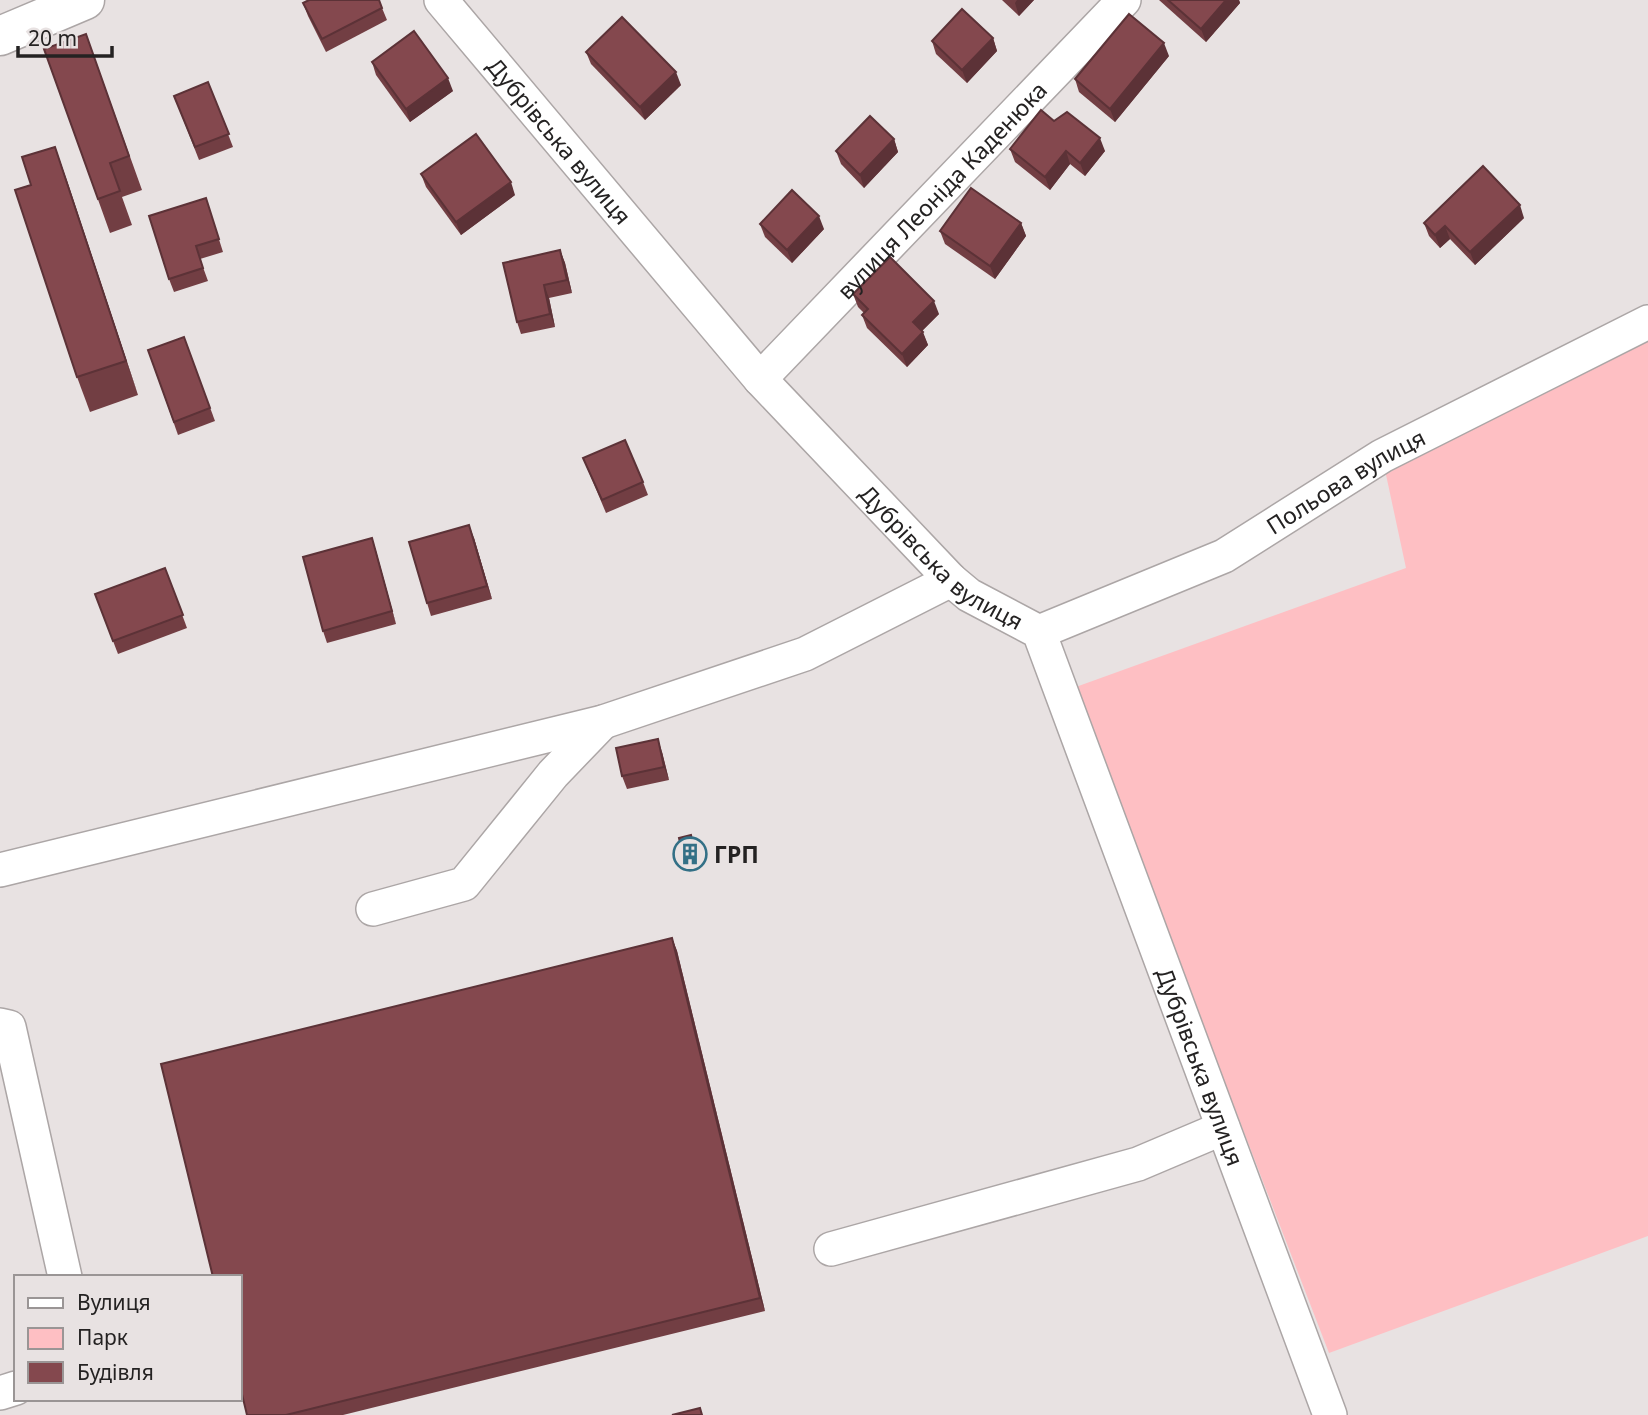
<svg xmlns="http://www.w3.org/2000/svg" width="1648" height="1415" viewBox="0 0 1648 1415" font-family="'Noto Sans',sans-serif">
<rect width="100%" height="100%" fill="#e8e2e2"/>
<polygon fill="#febfc3" points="1648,322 1648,1236 1329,1353 1073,688 1406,568 1382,456"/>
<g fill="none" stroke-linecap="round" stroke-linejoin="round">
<defs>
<g id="minor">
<path id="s1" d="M441,0L760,379L951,580L969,595L1039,632L1330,1415"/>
<path id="s2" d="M760,379L1124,0"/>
<path id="s3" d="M1039,632L1224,556L1382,456L1648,322"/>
<polyline points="0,870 603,722 805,654 951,580"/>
<polyline points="373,909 464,884 553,774 603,722"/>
<polyline points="0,1025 9,1027 65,1277"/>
<polyline points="831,1249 1138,1164 1223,1128"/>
<polyline points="0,1393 16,1388"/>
</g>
<polyline id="major" points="0,36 85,0"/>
</defs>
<use href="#minor" stroke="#aca6a6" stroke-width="36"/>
<use href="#major" stroke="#aca6a6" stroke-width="41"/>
<use href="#minor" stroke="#fff" stroke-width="33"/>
<use href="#major" stroke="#fff" stroke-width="38"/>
</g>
<g fill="#723e43">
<polygon points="1002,0 1034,0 1019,16"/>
<polygon points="1159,0 1239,0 1240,3 1206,42"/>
<polygon points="303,3 382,8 387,20 326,52 308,16"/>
<polygon points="86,34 142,190 122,197 132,225 110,233 44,49"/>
<polygon points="993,38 997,51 967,83 936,54 932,41"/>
<polygon points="586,52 681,85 645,120 591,64"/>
<polygon points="1169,56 1115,122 1079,92 1075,79"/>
<polygon points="372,62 453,91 410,122 376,75"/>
<polygon points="208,82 233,147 199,160 174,96"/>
<polygon points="1054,121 1105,151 1085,176 1070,164 1050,190 1015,162 1010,149"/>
<polygon points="894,139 898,152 864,188 841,164 836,151"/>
<polygon points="55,147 67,181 138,395 90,412 77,377 31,185"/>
<polygon points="421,174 515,195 461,235 426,187"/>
<polygon points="210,211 223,252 200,259 208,281 174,292 169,279"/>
<polygon points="1524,218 1475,265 1450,239 1440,248 1429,236 1424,223"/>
<polygon points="1021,223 1026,236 995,279 945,244 940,231"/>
<polygon points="760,224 824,229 792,263 765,237"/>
<polygon points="560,250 565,263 572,293 549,298 555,327 521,334 517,322"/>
<polygon points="853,294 939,314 922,331 928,345 907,367 867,328 862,315 864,313 858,307"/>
<polygon points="184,337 215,421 178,435 148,350"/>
<polygon points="583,458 643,482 648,495 606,513"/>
<polygon points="372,538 376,551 396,624 327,643 323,631"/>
<polygon points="474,538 492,599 431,616 427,603"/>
<polygon points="165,568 187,628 118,654 95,594"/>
<polygon points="662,752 669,780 627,789 622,776"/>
<polygon points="691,835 699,864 686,867 684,860"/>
<polygon points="672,938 677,951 765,1311 343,1415 247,1415"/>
</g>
<g fill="#5c3237">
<polygon points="1017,0 1034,0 1019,16 1015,3"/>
<polygon points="1226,0 1239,0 1240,3 1206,42 1201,29"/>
<polygon points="993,38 997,51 967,83 962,70"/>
<polygon points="1164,43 1169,56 1115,122 1110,109"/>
<polygon points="676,72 681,85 645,120 640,107"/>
<polygon points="448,78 453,91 410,122 406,109"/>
<polygon points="1100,138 1105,151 1085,176 1080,163"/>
<polygon points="894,139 898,152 864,188 860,175"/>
<polygon points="55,147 67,181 138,395 126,361"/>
<polygon points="1066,151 1070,164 1050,190 1045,177"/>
<polygon points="511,182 515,195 461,235 456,222"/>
<polygon points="1520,205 1524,218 1475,265 1470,252"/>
<polygon points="819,216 824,229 792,263 787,250"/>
<polygon points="1021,223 1026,236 995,279 990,266"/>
<polygon points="1445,226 1450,239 1440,248 1435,235"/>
<polygon points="560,250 565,263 572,293 567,280"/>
<polygon points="544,285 549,298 555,327 550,314"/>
<polygon points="934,301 939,314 918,335 913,322"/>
<polygon points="923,332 928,345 907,367 902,354"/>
<polygon points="469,525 474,538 492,599 487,586"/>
<polygon points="372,538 376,551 396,624 392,611"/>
<polygon points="658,739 662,752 669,780 664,767"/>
<polygon points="672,938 677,951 765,1311 760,1298"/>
</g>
<g fill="#84484e" stroke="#5c3237" stroke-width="2">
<polygon points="309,0 379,0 382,8 322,39 303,3"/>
<polygon points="1168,0 1226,0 1201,29"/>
<polygon points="962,9 993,38 962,70 932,41"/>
<polygon points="1129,14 1164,43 1110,109 1075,79"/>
<polygon points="622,17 676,72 640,107 586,52"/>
<polygon points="414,31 448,78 406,109 372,62"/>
<polygon points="86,34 129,156 110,163 120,191 98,199 44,49"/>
<polygon points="208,82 229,134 195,147 174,96"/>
<polygon points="1041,110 1054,121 1067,112 1100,138 1080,163 1066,151 1045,177 1010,149"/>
<polygon points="870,116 894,139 860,175 836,151"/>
<polygon points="476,134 511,182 456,222 421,174"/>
<polygon points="55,147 126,361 77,377 15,190 31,185 22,157"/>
<polygon points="1483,166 1520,205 1470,252 1445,226 1435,235 1424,223"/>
<polygon points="971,188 1021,223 990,266 940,231"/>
<polygon points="792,190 819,216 787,250 760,224"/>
<polygon points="206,198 219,239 196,246 203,268 169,279 149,216"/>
<polygon points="560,250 567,280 544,285 550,314 517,322 503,263"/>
<polygon points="890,257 934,301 913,322 923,332 902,354 862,315 868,309 853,294"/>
<polygon points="184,337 210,408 174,422 148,350"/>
<polygon points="625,440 643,482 602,500 583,458"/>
<polygon points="469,525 487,586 427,603 409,542"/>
<polygon points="372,538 392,611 323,631 303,557"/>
<polygon points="165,568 183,615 113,641 95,594"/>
<polygon points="658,739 664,767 622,776 616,748"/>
<polygon points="691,835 696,858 684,860 679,838"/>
<polygon points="672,938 760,1298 286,1415 247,1415 240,1386 240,1277 213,1277 161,1064"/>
<polygon points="700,1408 702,1415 672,1415"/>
</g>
<defs>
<symbol id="building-ring" viewBox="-11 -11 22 22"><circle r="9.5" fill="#e8e2e2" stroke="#337086" stroke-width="1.5"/><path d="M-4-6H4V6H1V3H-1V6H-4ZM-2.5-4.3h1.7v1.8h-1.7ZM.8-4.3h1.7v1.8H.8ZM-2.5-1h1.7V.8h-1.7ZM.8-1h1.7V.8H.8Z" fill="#337086"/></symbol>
</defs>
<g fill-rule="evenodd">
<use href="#building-ring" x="671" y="835" width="38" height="38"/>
</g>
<g text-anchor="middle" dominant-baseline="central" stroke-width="7" stroke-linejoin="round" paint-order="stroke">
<g font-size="23" fill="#242222" stroke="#e8e2e2">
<text stroke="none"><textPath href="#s1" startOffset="184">Дубрівська вулиця</textPath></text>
<text stroke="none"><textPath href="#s2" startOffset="262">вулиця Леоніда Каденюка</textPath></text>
<text stroke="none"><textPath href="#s3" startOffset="343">Польова вулиця</textPath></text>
<text stroke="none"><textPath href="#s1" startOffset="751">Дубрівська вулиця</textPath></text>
<text stroke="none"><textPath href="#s1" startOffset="1339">Дубрівська вулиця</textPath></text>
</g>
<g font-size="23" font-weight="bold" fill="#242222" stroke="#e8e2e2" text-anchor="start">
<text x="714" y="854">ГРП</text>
</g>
</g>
<rect x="14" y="1275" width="228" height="126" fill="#e8e2e2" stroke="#9a9595" stroke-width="2"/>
<rect x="28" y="1298" width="35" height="10" fill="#ffffff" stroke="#9a9595" stroke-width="2"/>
<text x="77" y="1310" font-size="21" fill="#242222">Вулиця</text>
<rect x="28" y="1328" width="35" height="21" fill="#febfc3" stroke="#9a9595" stroke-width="2"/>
<text x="77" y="1345" font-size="21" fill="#242222">Парк</text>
<rect x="28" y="1362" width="35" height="21" fill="#84484e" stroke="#9a9595" stroke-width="2"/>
<text x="77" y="1380" font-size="21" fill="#242222">Будівля</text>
<path d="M18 46v10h94v-10" fill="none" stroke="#242222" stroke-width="3.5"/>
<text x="28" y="46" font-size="21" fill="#242222" stroke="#e8e2e2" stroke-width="5" paint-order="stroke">20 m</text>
</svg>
